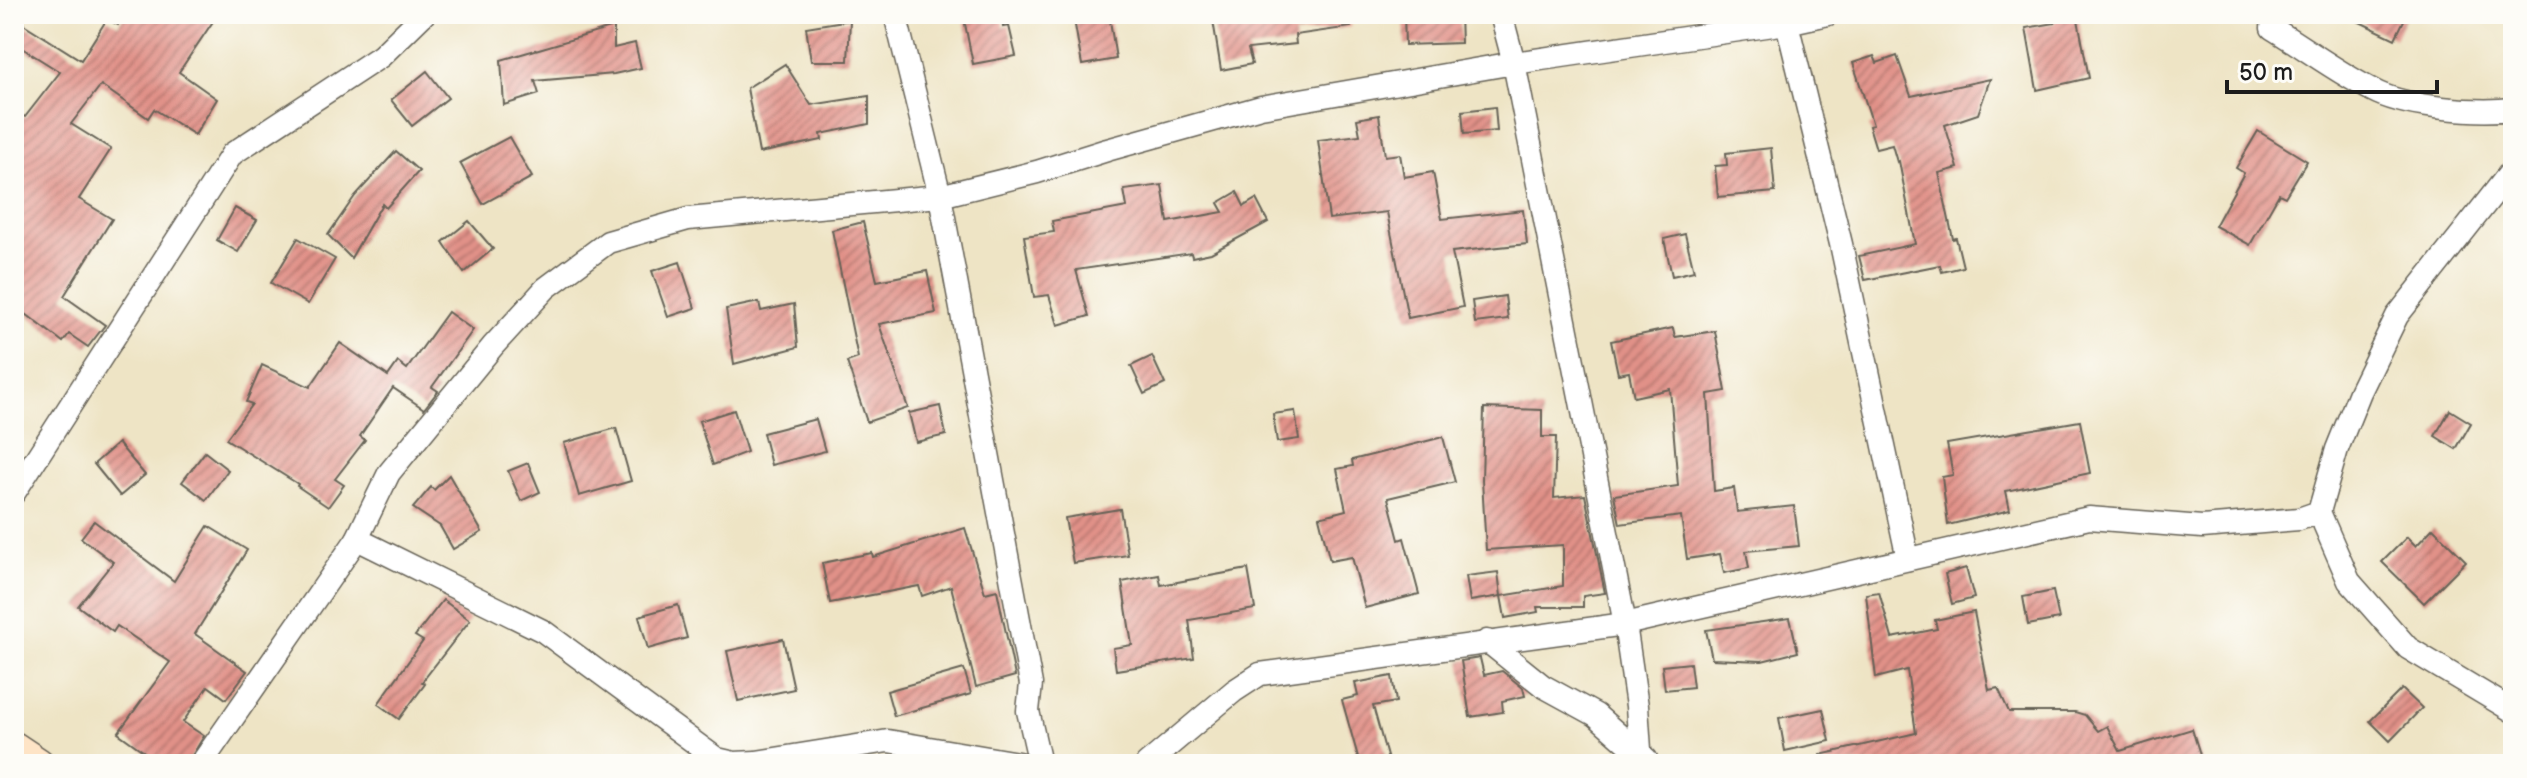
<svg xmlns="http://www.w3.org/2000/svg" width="2527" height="778" viewBox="0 0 2527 778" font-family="'Balsamiq Sans',sans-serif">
<defs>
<pattern id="building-hatch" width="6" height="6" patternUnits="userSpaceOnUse" patternTransform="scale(2)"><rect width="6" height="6" fill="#e19188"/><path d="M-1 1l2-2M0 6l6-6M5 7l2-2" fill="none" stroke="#b6766e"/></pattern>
</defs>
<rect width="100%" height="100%" fill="#fdfcf7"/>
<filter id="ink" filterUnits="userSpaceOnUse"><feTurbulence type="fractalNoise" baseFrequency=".0125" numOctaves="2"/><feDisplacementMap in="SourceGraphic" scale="16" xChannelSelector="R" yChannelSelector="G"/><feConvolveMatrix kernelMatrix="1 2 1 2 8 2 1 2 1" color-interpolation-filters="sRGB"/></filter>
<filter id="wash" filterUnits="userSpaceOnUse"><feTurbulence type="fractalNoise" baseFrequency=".006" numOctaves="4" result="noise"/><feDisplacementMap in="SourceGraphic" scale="32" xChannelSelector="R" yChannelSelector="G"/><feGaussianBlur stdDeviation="1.8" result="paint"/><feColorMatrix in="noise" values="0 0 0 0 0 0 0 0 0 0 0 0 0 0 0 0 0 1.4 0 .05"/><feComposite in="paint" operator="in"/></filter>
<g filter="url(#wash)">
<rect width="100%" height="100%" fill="#eee4c5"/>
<g id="blocks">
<g fill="url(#building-hatch)">
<polygon points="125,14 218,14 179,72 217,99 195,135 154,109 148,118 101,85 71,124 111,149 79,199 112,219 64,296 105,325 88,347 69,334 63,342 14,305 14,110 25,117 60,72 14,43 14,18 81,60 107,19 118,25"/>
<polygon points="963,14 1002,14 1003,27 1009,26 1016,56 973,64"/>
<polygon points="1073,14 1109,14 1116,59 1082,65"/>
<polygon points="1212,14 1243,14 1244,16 1350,14 1351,27 1295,35 1296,44 1248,49 1252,64 1221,70"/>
<polygon points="1404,14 1460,14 1461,43 1405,45"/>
<polygon points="2053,14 2077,14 2089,78 2037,90 2026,28 2055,23"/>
<polygon points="2343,14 2407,14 2395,39"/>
<polygon points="850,20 848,61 811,61 806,27"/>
<polygon points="614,27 614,48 635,43 641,68 614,74 535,81 539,94 504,105 501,60"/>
<polygon points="1874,56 1877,63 1897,56 1911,96 1990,79 1978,114 1945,125 1958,168 1939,173 1953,239 1956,238 1963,267 1942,272 1940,265 1865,280 1859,256 1915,244 1899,161 1897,162 1892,145 1876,149 1869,126 1873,125 1853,63"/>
<polygon points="785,64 811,105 869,96 869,124 821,134 822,140 759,153 747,88"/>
<polygon points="427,71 448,98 412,126 391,100"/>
<polygon points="1495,107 1497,131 1464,134 1462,111"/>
<polygon points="1379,115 1385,156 1400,154 1404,177 1433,172 1442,219 1523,210 1527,244 1452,252 1463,307 1408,318 1387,212 1329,219 1318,140 1360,135 1357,119"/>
<polygon points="2258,131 2307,161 2285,197 2279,194 2250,245 2215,226 2244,173 2236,168"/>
<polygon points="509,137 532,177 483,204 460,163"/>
<polygon points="1771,148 1775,192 1718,197 1715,166 1727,165 1726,153"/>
<polygon points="396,151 419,171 386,208 382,204 351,258 328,235 355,196"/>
<polygon points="1162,185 1168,222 1223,212 1218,203 1237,192 1244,206 1256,199 1268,222 1211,253 1192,257 1191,253 1076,270 1089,316 1058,325 1049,295 1034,297 1024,236 1054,232 1052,221 1127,207 1124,190"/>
<polygon points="235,208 257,220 238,252 217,240"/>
<polygon points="469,221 493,249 464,273 443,242"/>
<polygon points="863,222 877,281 927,271 936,313 879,324 908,408 867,422 847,362 858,358 832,230"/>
<polygon points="1685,234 1694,271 1672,276 1664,239"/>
<polygon points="298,238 335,259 308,304 271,283"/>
<polygon points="680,262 695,308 668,317 652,271"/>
<polygon points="1505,296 1508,319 1475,323 1472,301"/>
<polygon points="759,302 761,311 794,304 798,347 734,364 726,309"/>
<polygon points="448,312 473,330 432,387 438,391 424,409 393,388 360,436 365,440 335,479 344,485 328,507 297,486 298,484 226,439 252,404 246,402 262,365 310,387 340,343 388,376 398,362 407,369"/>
<polygon points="1673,328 1675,337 1715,331 1726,391 1708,394 1714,491 1734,488 1737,512 1794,506 1799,546 1746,551 1749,568 1724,573 1720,554 1687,559 1681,516 1620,524 1614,495 1678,486 1670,389 1634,397 1629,372 1618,374 1611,341"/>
<polygon points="1152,356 1165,384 1144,394 1131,366"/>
<polygon points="940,406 946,435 916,442 909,413"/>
<polygon points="1484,408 1542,410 1542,437 1556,437 1554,498 1585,495 1605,593 1583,596 1583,607 1537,607 1538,612 1505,618 1501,596 1563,586 1563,545 1486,550 1482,480"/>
<polygon points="734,410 747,452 713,465 699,421"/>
<polygon points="2450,410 2471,423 2456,449 2435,436"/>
<polygon points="1295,411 1299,439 1277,442 1273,414"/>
<polygon points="816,419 825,451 771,465 763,433"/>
<polygon points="2080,421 2090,473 2006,491 2010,510 1948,525 1942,477 1953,475 1947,444"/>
<polygon points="616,428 631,481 579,496 564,443"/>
<polygon points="1443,437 1455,482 1388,498 1399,540 1404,538 1419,594 1365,608 1352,557 1330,561 1319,517 1346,510 1337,469 1353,466 1352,460"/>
<polygon points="118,443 145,475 120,496 94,464"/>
<polygon points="205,452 228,470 206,500 182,482"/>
<polygon points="528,463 540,492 521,501 508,471"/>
<polygon points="449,475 482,532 453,549 440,526 413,508 431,487 434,490"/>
<polygon points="1120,509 1128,555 1073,563 1065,518"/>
<polygon points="94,521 174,581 208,526 247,550 195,634 247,671 226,699 208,686 183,722 204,736 187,764 161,764 118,733 170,662 117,626 113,632 78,606 113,562 81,538"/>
<polygon points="965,528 985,593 997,590 1015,676 976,687 951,586 922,596 919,586 830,603 822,563 872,553 873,557"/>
<polygon points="2433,528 2466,561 2424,603 2382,562 2407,537 2416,546"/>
<polygon points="1966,568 1974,598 1952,604 1945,574"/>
<polygon points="1248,569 1255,609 1189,620 1194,658 1116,670 1113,648 1132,645 1122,582 1159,575 1161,585"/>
<polygon points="1498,572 1501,596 1470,601 1466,576"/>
<polygon points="2053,591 2059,619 2028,625 2023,597"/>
<polygon points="1879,592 1892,638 1937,629 1935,620 1974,612 1989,690 1998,688 2009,712 2075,712 2085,715 2098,731 2107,726 2120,751 2192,729 2203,764 1821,764 1820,755 1916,733 1907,670 1876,678 1866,594"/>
<polygon points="443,600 470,620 422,682 425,684 399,719 378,704 423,641 415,636"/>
<polygon points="678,605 687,638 648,649 639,616"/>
<polygon points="1790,618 1798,652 1762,661 1712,659 1706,630"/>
<polygon points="783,639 794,689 738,701 727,651"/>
<polygon points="1480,658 1484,675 1502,671 1523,688 1525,696 1502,701 1503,712 1470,717 1461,661"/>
<polygon points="1690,663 1693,687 1665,690 1662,666"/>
<polygon points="964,669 971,694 894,716 887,691"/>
<polygon points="1392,676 1396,702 1373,706 1389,764 1360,764 1342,700 1358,696 1355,683"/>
<polygon points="2402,689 2422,708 2390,741 2370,721"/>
<polygon points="1823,709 1830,741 1785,751 1779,718"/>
</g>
</g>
</g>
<g filter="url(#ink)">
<use href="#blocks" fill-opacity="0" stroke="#666257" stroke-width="2"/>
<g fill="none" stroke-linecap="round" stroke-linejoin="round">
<defs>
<g id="street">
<polyline points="895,14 940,196 1031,684 1028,711 1040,764"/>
<polyline points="1501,14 1514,63 1625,624 1637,706 1641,764"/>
<polyline points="1828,14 1787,23 1841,244 1908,559"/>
<path d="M2272,28C2305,48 2344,77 2378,93C2411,108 2477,113 2513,109"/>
<polyline points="2513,169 2397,316 2360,392 2337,449 2319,512 2349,581 2408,648 2513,711"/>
<polyline points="14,493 232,154 381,56 424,14"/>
<polyline points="357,539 543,631 717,759 734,763 756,762 888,741 1024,764"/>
<polyline points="1487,641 1543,686 1596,715 1646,759"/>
<polyline points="201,764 357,539 389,473 493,346 546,288 608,242 688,219 940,196 1037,172 1107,150 1261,107 1514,63 1787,23 1788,14"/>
<polyline points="1147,764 1234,691 1260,674 1625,624 2089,518 2202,527 2299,519 2319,512"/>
</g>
<polyline id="secondary" points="14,748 38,764"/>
</defs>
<use href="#street" stroke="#666257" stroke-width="25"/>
<use href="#secondary" stroke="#666257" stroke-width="35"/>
<use href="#street" stroke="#fff" stroke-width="22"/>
<use href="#secondary" stroke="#fee4c6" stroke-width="32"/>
</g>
</g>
<rect width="2527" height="778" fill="none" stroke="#fdfcf7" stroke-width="48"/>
<path d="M2227 80v12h210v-12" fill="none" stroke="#1c1c1c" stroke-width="4"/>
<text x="2239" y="80" font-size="24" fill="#1c1c1c" stroke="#fdfcf7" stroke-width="6" paint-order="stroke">50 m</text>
</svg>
